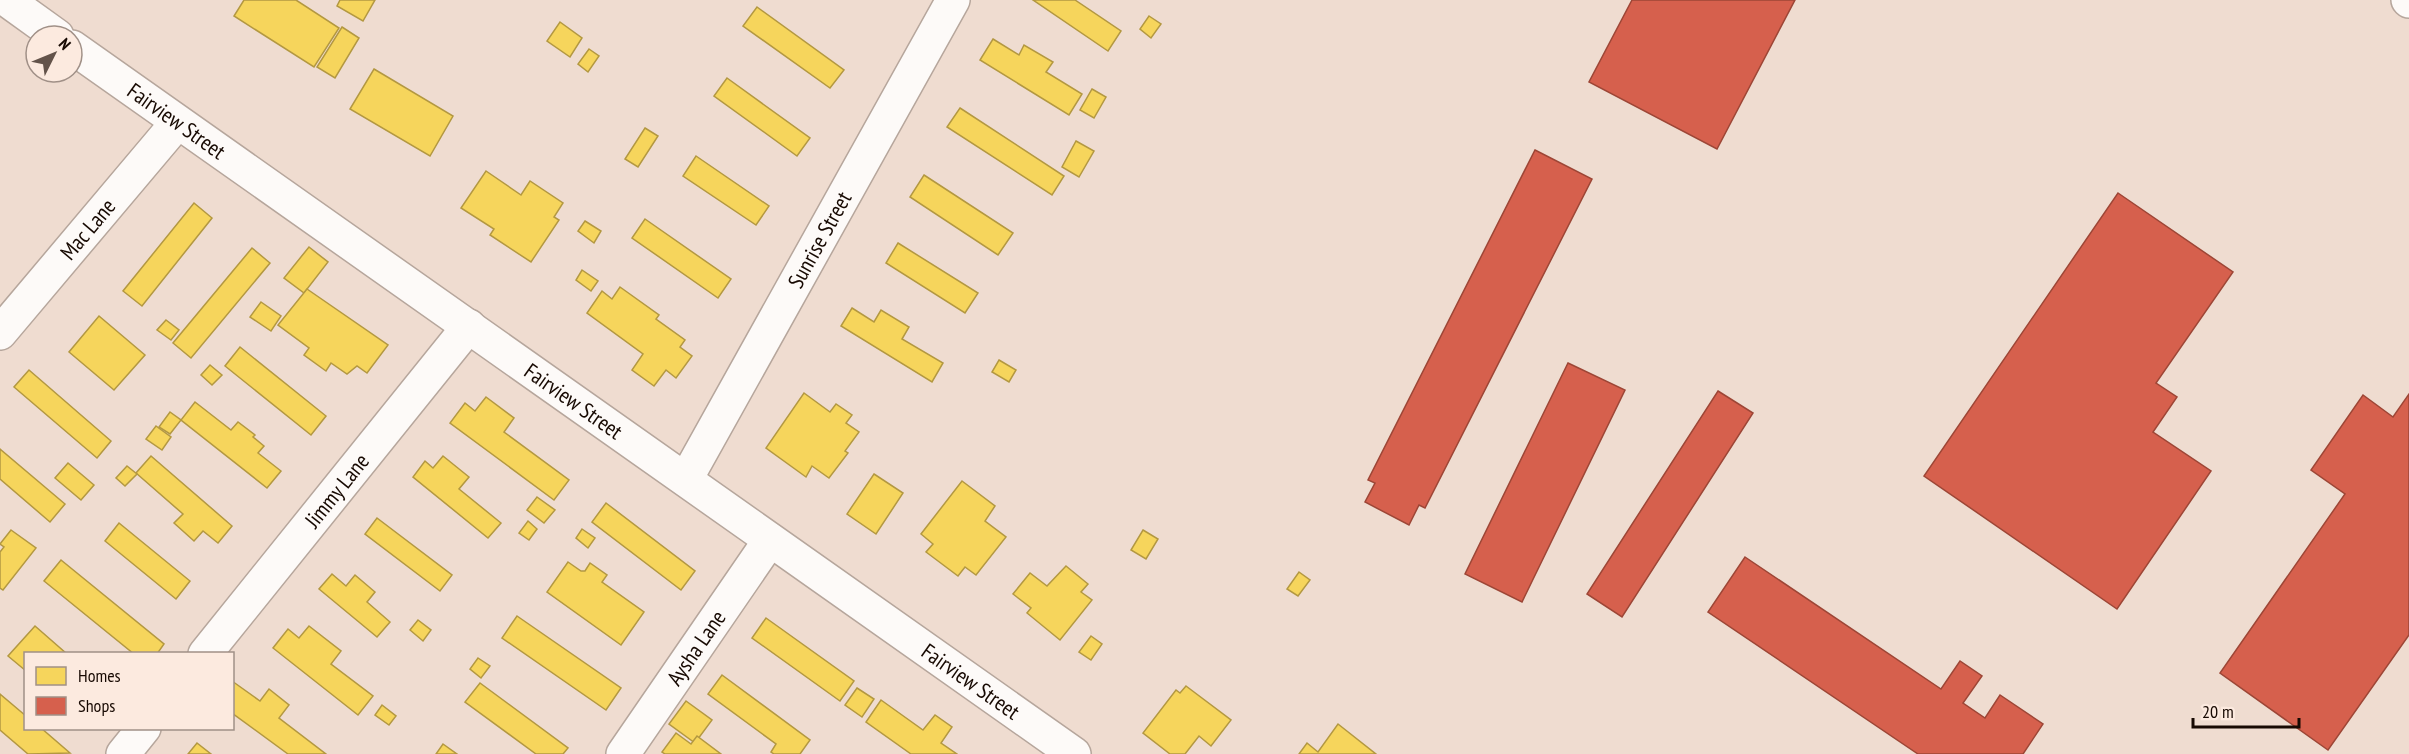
<svg xmlns="http://www.w3.org/2000/svg" width="2409" height="754" viewBox="0 0 2409 754" font-family="'PT Sans Narrow',sans-serif">
<rect width="100%" height="100%" fill="#efdcd0"/>
<g fill="#f6d55c" stroke="#b39841" stroke-width="1.5">
<polygon points="244,0 296,0 339,28 314,67 234,16"/>
<polygon points="340,0 375,0 363,21 337,6"/>
<polygon points="1033,0 1075,0 1121,31 1108,51"/>
<polygon points="757,7 844,70 830,88 743,26"/>
<polygon points="1149,16 1161,24 1151,38 1140,29"/>
<polygon points="560,22 582,38 570,57 547,41"/>
<polygon points="342,27 359,38 335,78 317,67"/>
<polygon points="993,39 1019,55 1024,45 1053,62 1046,72 1082,94 1069,115 980,60"/>
<polygon points="589,49 599,56 588,72 578,64"/>
<polygon points="374,69 453,116 430,156 350,109"/>
<polygon points="727,78 810,138 797,156 714,96"/>
<polygon points="1092,89 1106,97 1094,118 1080,110"/>
<polygon points="960,108 1064,176 1052,195 947,127"/>
<polygon points="645,128 658,136 638,167 625,159"/>
<polygon points="1076,141 1094,151 1079,177 1062,167"/>
<polygon points="696,156 769,206 756,225 683,176"/>
<polygon points="486,171 521,195 530,181 563,203 554,217 559,220 531,262 490,235 494,229 461,208"/>
<polygon points="924,175 1013,233 998,255 910,197"/>
<polygon points="194,203 212,218 142,306 123,291"/>
<polygon points="645,219 731,279 718,298 632,238"/>
<polygon points="585,221 601,231 594,243 578,231"/>
<polygon points="898,243 978,293 965,313 886,263"/>
<polygon points="309,247 328,262 304,293 284,278"/>
<polygon points="252,248 270,263 191,358 173,343"/>
<polygon points="582,270 598,281 591,291 576,280"/>
<polygon points="620,287 659,315 656,319 685,340 680,347 692,356 676,378 666,370 654,386 632,370 643,354 587,313 602,291 612,299"/>
<polygon points="307,289 388,345 367,373 357,366 347,374 331,363 326,371 304,355 309,348 278,325"/>
<polygon points="261,302 281,316 271,331 250,317"/>
<polygon points="852,308 874,322 881,310 909,327 902,339 943,363 932,382 841,326"/>
<polygon points="99,316 145,355 114,390 69,352"/>
<polygon points="166,320 179,330 171,340 157,330"/>
<polygon points="240,347 326,416 311,435 225,366"/>
<polygon points="999,360 1016,370 1009,382 992,372"/>
<polygon points="210,365 222,375 212,385 201,375"/>
<polygon points="29,370 111,441 97,458 14,387"/>
<polygon points="804,393 830,412 836,404 852,415 846,423 859,432 845,451 848,453 829,478 812,466 806,477 766,448"/>
<polygon points="486,397 514,418 504,432 569,480 554,500 450,423 465,403 475,411"/>
<polygon points="195,402 231,430 238,422 255,435 253,437 264,446 258,453 281,471 267,488 181,420"/>
<polygon points="170,412 181,420 170,434 159,427"/>
<polygon points="156,426 171,437 162,450 146,439"/>
<polygon points="0,449 65,504 50,522 0,479"/>
<polygon points="151,456 232,526 218,543 203,531 194,541 174,523 183,514 136,473"/>
<polygon points="443,456 469,477 459,489 501,523 488,538 413,477 425,461 433,468"/>
<polygon points="68,463 94,485 81,500 55,478"/>
<polygon points="127,466 137,474 125,486 116,478"/>
<polygon points="874,474 903,493 876,534 847,514"/>
<polygon points="962,481 995,506 985,521 1006,537 976,575 965,567 958,576 926,552 933,544 921,534"/>
<polygon points="537,497 555,510 544,523 527,510"/>
<polygon points="606,503 695,571 681,590 592,522"/>
<polygon points="377,518 452,575 440,591 365,534"/>
<polygon points="528,521 537,529 529,540 519,533"/>
<polygon points="119,523 190,581 176,599 105,541"/>
<polygon points="582,529 595,538 588,548 576,538"/>
<polygon points="11,530 36,548 3,590 0,588 0,552 4,547 0,544"/>
<polygon points="1143,530 1158,539 1146,559 1131,550"/>
<polygon points="61,560 164,644 157,654 134,654 44,581"/>
<polygon points="568,562 581,571 585,571 590,563 607,575 602,582 644,612 621,645 547,592"/>
<polygon points="1066,566 1088,584 1081,592 1092,600 1060,640 1027,613 1031,608 1013,594 1030,573 1047,586"/>
<polygon points="1299,572 1310,580 1298,596 1287,589"/>
<polygon points="332,574 346,586 355,575 375,592 367,602 390,622 377,637 319,589"/>
<polygon points="517,616 621,688 606,710 502,638"/>
<polygon points="766,618 854,681 840,701 752,638"/>
<polygon points="418,620 431,630 423,641 410,630"/>
<polygon points="35,626 67,654 26,654 26,671 8,656"/>
<polygon points="309,626 341,651 331,664 373,696 358,715 273,648 288,629 299,638"/>
<polygon points="1091,636 1102,644 1091,660 1079,652"/>
<polygon points="478,658 490,666 481,678 470,669"/>
<polygon points="722,675 810,740 800,754 774,754 771,752 776,744 708,694"/>
<polygon points="232,681 260,701 269,689 289,705 279,718 326,754 288,754 232,713"/>
<polygon points="480,683 568,748 563,754 536,754 465,702"/>
<polygon points="1186,686 1231,720 1211,746 1199,736 1185,754 1170,754 1143,733 1176,690 1180,693"/>
<polygon points="857,688 874,699 862,717 845,705"/>
<polygon points="0,694 26,716 26,728 41,728 70,753 28,754 0,730"/>
<polygon points="881,700 923,730 935,715 952,727 941,743 957,754 911,754 866,722"/>
<polygon points="686,701 712,720 695,743 669,724"/>
<polygon points="382,705 396,716 389,725 375,715"/>
<polygon points="1338,724 1376,754 1299,754 1307,743 1318,752"/>
<polygon points="676,733 691,744 697,736 721,754 665,754 662,752"/>
<polygon points="197,743 211,754 188,754"/>
<polygon points="443,744 457,754 436,754"/>
</g>
<g fill="#d6604d" stroke="#9d4636" stroke-width="1.5">
<polygon points="1632,0 1795,0 1717,149 1589,82"/>
<polygon points="1535,150 1592,179 1425,508 1419,505 1409,525 1365,502 1375,483 1368,480"/>
<polygon points="2118,193 2233,272 2156,383 2177,397 2153,432 2211,471 2117,609 1924,476"/>
<polygon points="1568,363 1625,390 1522,602 1465,574"/>
<polygon points="1718,391 1753,413 1622,617 1587,594"/>
<polygon points="2409,394 2409,635 2328,750 2220,673 2345,494 2311,470 2363,395 2393,417"/>
<polygon points="1745,557 1941,689 1960,661 1982,676 1963,703 1985,718 2000,695 2043,724 2023,754 1918,754 1708,612"/>
</g>
<g fill="none" stroke-linecap="round" stroke-linejoin="round">
<defs>
<g id="minor">
<polyline points="7,0 57,36"/>
<path id="s1" d="M72,47L1074,754"/>
<path id="s2" d="M0,333L177,123"/>
<path id="s3" d="M686,479L953,0"/>
<path id="s4" d="M205,654L469,326"/>
<polyline points="123,754 144,728"/>
<path id="s5" d="M623,754L770,540"/>
</g>
<polyline id="primary" points="2408,0 2409,1"/>
</defs>
<use href="#minor" stroke="#b6a69c" stroke-width="36"/>
<use href="#primary" stroke="#b6a69c" stroke-width="36"/>
<use href="#minor" stroke="#fdfaf8" stroke-width="33"/>
<use href="#primary" stroke="#fdfaf8" stroke-width="33"/>
</g>
<g text-anchor="middle" dominant-baseline="central" stroke-width="6" stroke-linejoin="round" paint-order="stroke">
<g font-size="22" fill="#170902" stroke="#fceadf">
<text stroke="none"><textPath href="#s1" startOffset="128">Fairview Street</textPath></text>
<text stroke="none"><textPath href="#s2" startOffset="136">Mac Lane</textPath></text>
<text stroke="none"><textPath href="#s3" startOffset="274">Sunrise Street</textPath></text>
<text stroke="none"><textPath href="#s1" startOffset="614">Fairview Street</textPath></text>
<text stroke="none"><textPath href="#s4" startOffset="210">Jimmy Lane</textPath></text>
<text stroke="none"><textPath href="#s5" startOffset="129">Aysha Lane</textPath></text>
<text stroke="none"><textPath href="#s1" startOffset="1100">Fairview Street</textPath></text>
</g>
</g>
<rect x="24" y="652" width="210" height="78" fill="#fceadf" stroke="#a09087" stroke-width="1.5"/>
<rect x="36" y="667" width="30" height="18" fill="#f6d55c" stroke="#a09087" stroke-width="1.5"/>
<text x="78" y="682" font-size="18" fill="#170902">Homes</text>
<rect x="36" y="697" width="30" height="18" fill="#d6604d" stroke="#a09087" stroke-width="1.5"/>
<text x="78" y="712" font-size="18" fill="#170902">Shops</text>
<g transform="translate(54 54) rotate(47)"><circle r="28" fill="#fceadf" stroke="#a09087" stroke-width="1.5"/>
<path d="M0-4.5L10 22L0 15L-10 22Z" fill="#63534a"/>
<text y="-9" font-size="16" font-weight="bold" text-anchor="middle" fill="#170902">N</text>
</g>
<path d="M2193 718v9h106v-9" fill="none" stroke="#170902" stroke-width="3"/>
<text x="2202" y="718" font-size="18" fill="#170902" stroke="#fceadf" stroke-width="4.5" paint-order="stroke">20 m</text>
</svg>
